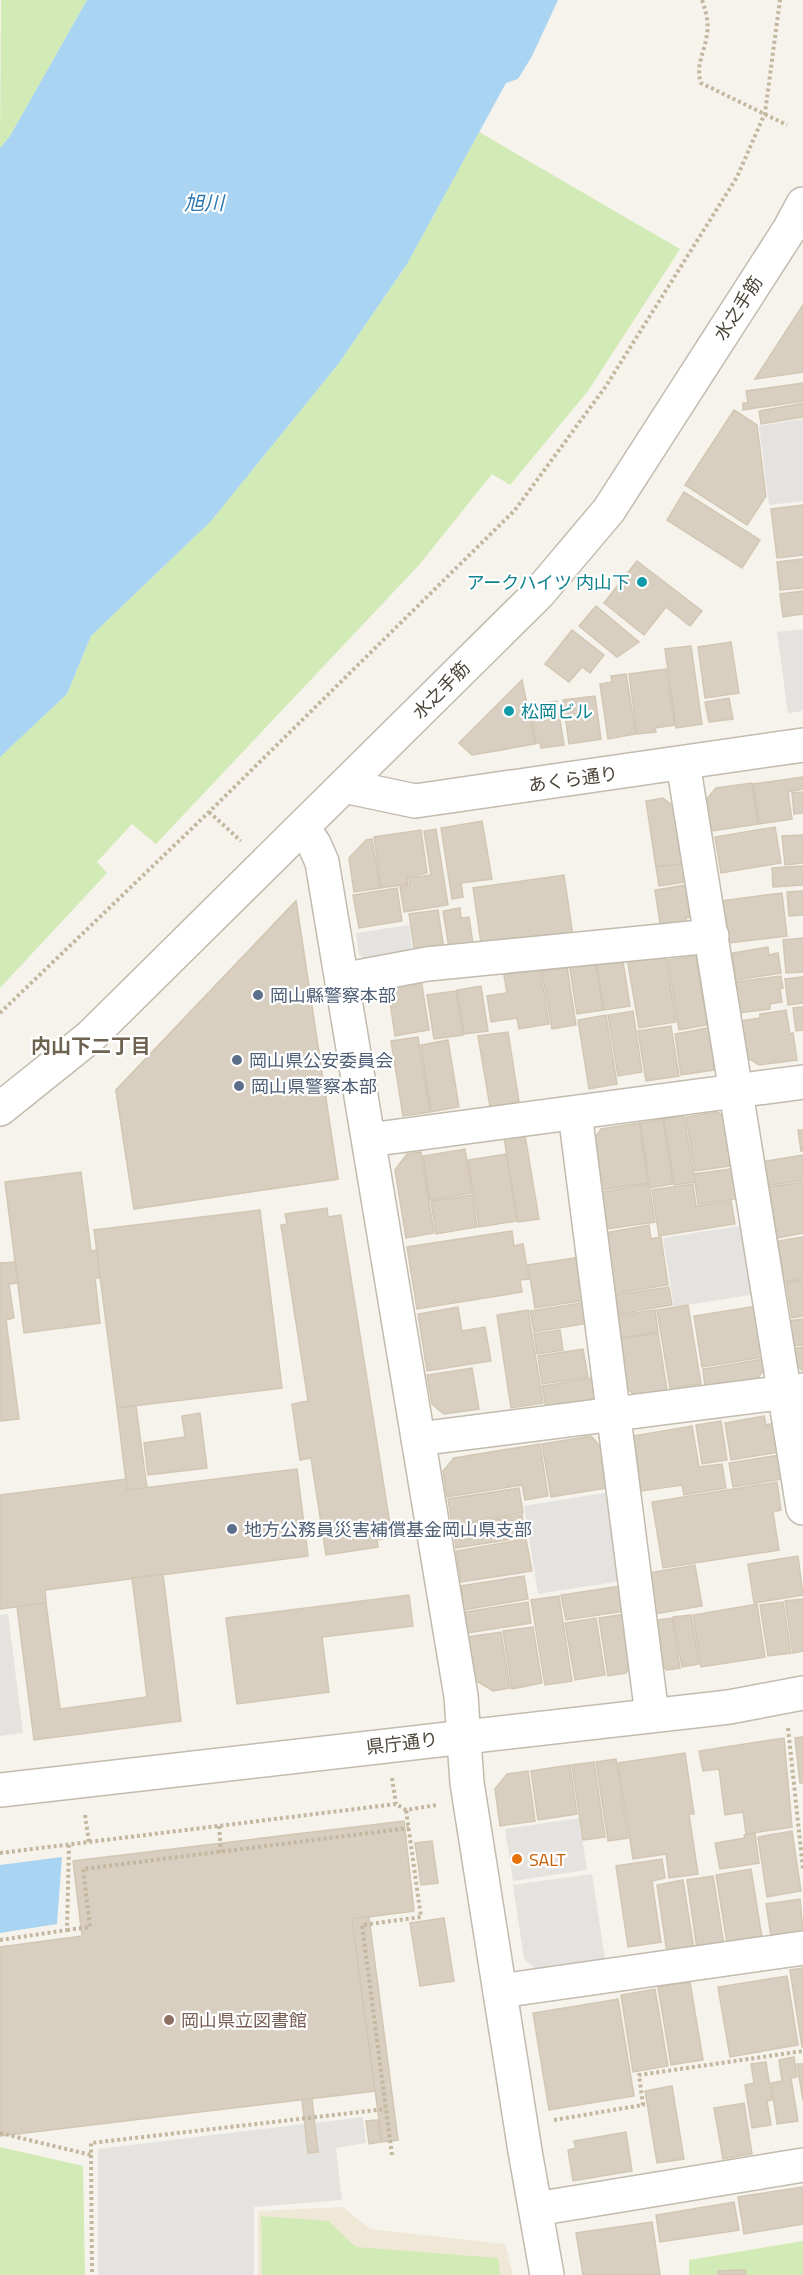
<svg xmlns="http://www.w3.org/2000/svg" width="803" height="2275" viewBox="0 0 803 2275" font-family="'Titillium Web','Noto Sans JP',sans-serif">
<rect width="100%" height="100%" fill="#f6f3ec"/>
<polygon fill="#efe8d6" points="343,2207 370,2229 505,2244 513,2275 258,2275 258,2211"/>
<g fill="#d2eab5">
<polygon points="1,0 87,0 10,136 0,148"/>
<polygon points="479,132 680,249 588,391 510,485 492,474 419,565 156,844 132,824 97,862 107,873 0,988 0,757 67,694 91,636 211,521 339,363 407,264"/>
<polygon points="0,2147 83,2166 85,2275 0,2275"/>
<polygon points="261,2216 328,2221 356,2247 498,2258 500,2275 262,2275"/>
<polygon points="803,2241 803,2275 745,2275 745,2270 719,2271 719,2275 689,2275 689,2260"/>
</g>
<g fill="#e5e3e0">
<polygon points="803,419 803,501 769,505 759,426"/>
<polygon points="803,629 803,711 788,713 777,632"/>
<polygon points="409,925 413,956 372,966 359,955 356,933"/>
<polygon points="745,1225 756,1294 674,1307 663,1238"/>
<polygon points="610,1492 621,1581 538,1594 524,1506"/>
<polygon points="8,1614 23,1733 0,1736 0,1615"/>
<polygon points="579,1818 587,1870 513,1881 505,1829"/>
<polygon points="592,1874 605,1959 536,1969 524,1959 513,1885"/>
<polygon points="363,2117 366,2143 336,2148 342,2200 254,2207 254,2275 98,2275 98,2149 304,2124 308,2153 318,2152 315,2123"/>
</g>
<g fill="#a9d4f2">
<polygon points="87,0 558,0 532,56 518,79 506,83 407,264 339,363 211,521 91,636 67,694 0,757 0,148 10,136"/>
<polygon points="62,1857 57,1924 0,1933 0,1865"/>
</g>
<g fill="#d8cfc1" stroke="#d3c7b4" stroke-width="1.5">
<polygon points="803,305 803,372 755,379"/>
<polygon points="803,383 803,401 743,410 743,403 748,403 746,391"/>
<polygon points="803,403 803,417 761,424 759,411"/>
<polygon points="734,410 757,425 766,496 747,525 685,485"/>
<polygon points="684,492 760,540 742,568 667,520"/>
<polygon points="803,505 803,555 777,558 771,509"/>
<polygon points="803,559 803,588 780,590 777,562"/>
<polygon points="637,561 702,611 690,626 666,607 644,635 604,603"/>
<polygon points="803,591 803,614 783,617 780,594"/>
<polygon points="596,606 639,642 617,657 579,626"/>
<polygon points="572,630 604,655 590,673 582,667 569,682 545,664"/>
<polygon points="731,642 739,693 705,698 698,647"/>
<polygon points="691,646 702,724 676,728 665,649"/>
<polygon points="666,669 675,725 655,728 656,732 637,734 629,674"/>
<polygon points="626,674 636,734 608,739 600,684 612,682 611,676"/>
<polygon points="522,680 535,744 472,755 459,743"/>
<polygon points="595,696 601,739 569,744 563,700"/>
<polygon points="729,698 733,719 709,722 705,702"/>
<polygon points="557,701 564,745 541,748 540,743 536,743 529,705"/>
<polygon points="803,777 803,789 788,792 792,819 759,824 753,784"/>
<polygon points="752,783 758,824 711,831 706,800 716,788"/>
<polygon points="803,792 803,813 794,814 792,793"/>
<polygon points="663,798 673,806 682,864 656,867 646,801"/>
<polygon points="482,821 492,879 461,883 463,897 452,899 441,828"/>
<polygon points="775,827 781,863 721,873 715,837"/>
<polygon points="436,829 448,905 404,912 400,887 410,885 409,878 431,875 424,831"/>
<polygon points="421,830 427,873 407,877 408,884 381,888 374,837"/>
<polygon points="803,835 803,863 785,865 782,836"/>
<polygon points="372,839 380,888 354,892 349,858 366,840"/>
<polygon points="682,864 685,882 659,886 656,867"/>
<polygon points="803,866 803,885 773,887 772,868"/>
<polygon points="564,875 573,936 506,946 505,939 481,943 473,888"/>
<polygon points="685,885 690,917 686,918 687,926 661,930 655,890"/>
<polygon points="397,888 402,921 359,928 353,895"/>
<polygon points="803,891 803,915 789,916 787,892"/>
<polygon points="782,893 787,936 729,943 726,916 723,916 721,901"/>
<polygon points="296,901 338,1179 134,1209 116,1090"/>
<polygon points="296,901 338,1179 134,1209 116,1090"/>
<polygon points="460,908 461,918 469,917 473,944 449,948 443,911"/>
<polygon points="438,910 444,950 415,955 409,914"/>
<polygon points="803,938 803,972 786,973 783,940"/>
<polygon points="768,947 769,955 778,953 781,973 736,980 732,953"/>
<polygon points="665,952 676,1022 639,1028 627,958"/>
<polygon points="622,955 630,1006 604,1010 596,959"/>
<polygon points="696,956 707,1025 679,1030 668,960"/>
<polygon points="595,959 603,1010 577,1014 569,963"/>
<polygon points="567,967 576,1025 552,1029 542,971"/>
<polygon points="540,969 549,1024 519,1029 517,1018 491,1022 487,996 507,993 504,975"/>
<polygon points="781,976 783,988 780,989 782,1002 770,1004 770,1009 739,1013 735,982"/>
<polygon points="803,977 803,1003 788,1005 785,979"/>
<polygon points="421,979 429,1030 395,1036 389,995 395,994 393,983"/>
<polygon points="481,986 488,1031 464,1034 457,990"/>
<polygon points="456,991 463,1035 434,1039 427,995"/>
<polygon points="803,1007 803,1030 796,1031 793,1008"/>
<polygon points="786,1010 790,1034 793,1033 797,1060 759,1065 746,1057 741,1021 760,1018 760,1014"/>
<polygon points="633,1011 642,1072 618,1076 608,1015"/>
<polygon points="606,1015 617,1084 589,1089 578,1020"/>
<polygon points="671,1026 679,1076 646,1081 638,1031"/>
<polygon points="713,1027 719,1062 713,1063 714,1070 681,1075 675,1034"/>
<polygon points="508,1032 519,1102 490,1107 478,1036"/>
<polygon points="418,1037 430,1112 403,1116 391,1041"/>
<polygon points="448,1040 459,1107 431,1112 421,1045"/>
<polygon points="717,1112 729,1119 736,1165 695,1171 686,1117"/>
<polygon points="684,1116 695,1182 674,1185 664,1119"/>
<polygon points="663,1119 673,1184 650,1188 640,1123"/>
<polygon points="639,1123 648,1183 601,1190 593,1141 601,1129"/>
<polygon points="798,1130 803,1130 803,1151 801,1151"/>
<polygon points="525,1135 539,1219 518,1222 504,1138"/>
<polygon points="465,1149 472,1193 430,1200 423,1156"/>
<polygon points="421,1152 434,1233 406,1238 395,1170 407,1154"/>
<polygon points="506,1154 517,1221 479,1227 468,1160"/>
<polygon points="803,1155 803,1180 765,1186 761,1162"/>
<polygon points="737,1168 742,1198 698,1204 694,1174"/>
<polygon points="81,1172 91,1251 97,1250 101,1278 95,1278 100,1323 24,1333 5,1182"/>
<polygon points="803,1182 803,1233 777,1238 769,1187"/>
<polygon points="649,1184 655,1222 607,1229 601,1192"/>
<polygon points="693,1184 696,1206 731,1201 735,1224 659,1236 652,1190"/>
<polygon points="472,1195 477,1227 436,1234 431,1201"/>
<polygon points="327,1208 328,1217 341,1215 392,1537 377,1540 378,1547 326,1555 311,1458 300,1460 292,1404 308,1401 281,1225 287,1224 285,1214"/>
<polygon points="260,1210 282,1388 117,1408 94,1230"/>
<polygon points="649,1225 651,1239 661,1237 668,1285 613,1294 604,1233"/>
<polygon points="512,1231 514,1246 523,1244 529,1279 520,1280 522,1292 417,1309 407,1247"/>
<polygon points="803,1237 803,1279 784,1282 778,1241"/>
<polygon points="580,1257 586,1300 535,1308 528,1265"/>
<polygon points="15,1262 18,1283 9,1284 14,1318 6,1320 19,1419 0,1421 0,1263"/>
<polygon points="803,1280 803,1316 792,1318 786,1283"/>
<polygon points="669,1287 672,1305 613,1315 610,1296"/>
<polygon points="587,1302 590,1323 534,1332 530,1311"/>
<polygon points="688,1305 701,1384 670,1388 657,1310"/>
<polygon points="756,1306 764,1357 702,1367 694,1316"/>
<polygon points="458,1307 462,1331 485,1327 491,1361 427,1371 418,1314"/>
<polygon points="528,1310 543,1403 511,1408 497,1315"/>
<polygon points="655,1310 658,1332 617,1338 614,1316"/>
<polygon points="803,1319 803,1345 793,1346 789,1321"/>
<polygon points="560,1330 563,1350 537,1354 534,1334"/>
<polygon points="658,1333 667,1390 635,1395 625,1387 618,1339"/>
<polygon points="803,1347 803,1371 795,1364 792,1349"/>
<polygon points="583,1349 588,1377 542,1384 538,1356"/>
<polygon points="764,1359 765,1368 758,1378 705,1387 703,1369"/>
<polygon points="472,1368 479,1409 444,1414 432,1404 427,1375"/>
<polygon points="597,1377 600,1392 595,1400 546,1408 542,1386"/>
<polygon points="136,1406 147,1488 127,1490 117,1408"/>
<polygon points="200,1413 207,1468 148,1475 144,1443 185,1437 182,1416"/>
<polygon points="764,1416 766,1425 775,1423 780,1452 731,1460 725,1423"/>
<polygon points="721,1421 727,1460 702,1464 696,1425"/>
<polygon points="692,1426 699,1467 722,1464 726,1488 684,1495 682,1485 635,1492 627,1437"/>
<polygon points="591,1436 600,1446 608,1488 551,1497 542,1444"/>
<polygon points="540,1444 548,1496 525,1500 522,1485 447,1497 443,1471 454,1458"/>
<polygon points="779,1455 783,1479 733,1487 729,1463"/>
<polygon points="297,1469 308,1556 45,1590 46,1603 0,1609 0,1495 126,1479 127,1490"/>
<polygon points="777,1482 781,1510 773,1512 779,1550 663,1568 652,1502"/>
<polygon points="519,1488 523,1513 452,1525 448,1499"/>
<polygon points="522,1515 525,1537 456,1548 453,1526"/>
<polygon points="526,1539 532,1571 461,1582 456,1551"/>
<polygon points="798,1556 803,1595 754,1603 748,1564"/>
<polygon points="695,1565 702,1606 655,1614 648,1573"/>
<polygon points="163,1574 181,1721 34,1740 17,1607 46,1603 60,1709 147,1697 132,1578"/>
<polygon points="524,1576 528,1599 464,1610 461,1586"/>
<polygon points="620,1586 624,1611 566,1620 561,1595"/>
<polygon points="409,1595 413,1626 322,1637 329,1692 237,1704 226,1618"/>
<polygon points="559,1596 572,1681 545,1685 531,1600"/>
<polygon points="803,1599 803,1651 793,1653 785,1601"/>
<polygon points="528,1602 531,1623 468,1633 465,1612"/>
<polygon points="783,1602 791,1653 768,1656 760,1605"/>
<polygon points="757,1604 765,1657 701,1667 693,1615"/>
<polygon points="624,1614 632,1662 626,1673 608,1676 599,1618"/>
<polygon points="691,1615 699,1664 682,1667 673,1617"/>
<polygon points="596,1618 605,1675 575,1680 565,1623"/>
<polygon points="672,1618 680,1668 667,1670 659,1663 652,1621"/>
<polygon points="533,1627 542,1683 512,1689 503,1631"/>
<polygon points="501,1632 510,1688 493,1691 475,1680 468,1637"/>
<polygon points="803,1737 803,1783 800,1783 795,1738"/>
<polygon points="784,1738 792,1827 746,1834 743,1812 725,1815 719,1769 703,1771 699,1751"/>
<polygon points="685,1753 694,1814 689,1814 698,1874 669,1878 666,1854 633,1859 618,1763"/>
<polygon points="616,1759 628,1838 608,1841 596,1762"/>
<polygon points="594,1762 605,1837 583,1840 572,1765"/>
<polygon points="570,1765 577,1814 538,1820 531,1771"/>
<polygon points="528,1771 535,1821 500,1826 495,1789 507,1774"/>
<polygon points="404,1821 414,1911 352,1919 375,2091 0,2136 0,1947 82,1936 73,1861"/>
<polygon points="792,1831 801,1891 767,1897 758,1837"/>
<polygon points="755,1833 759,1863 720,1869 715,1843 745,1838 744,1835"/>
<polygon points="432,1841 438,1883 421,1885 415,1843"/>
<polygon points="662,1859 665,1878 652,1881 661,1942 628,1947 616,1866"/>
<polygon points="751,1869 762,1938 727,1943 716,1875"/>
<polygon points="713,1876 724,1945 697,1949 687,1880"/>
<polygon points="683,1880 694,1949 667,1953 657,1885"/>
<polygon points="800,1899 803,1932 771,1937 766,1904"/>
<polygon points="369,1917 398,2140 382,2142 352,1919"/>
<polygon points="444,1918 454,1981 420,1986 410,1923"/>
<polygon points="803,1968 803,2047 802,2047 790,1970"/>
<polygon points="787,1976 798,2045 730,2057 718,1987"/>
<polygon points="690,1982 703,2060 671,2065 658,1987"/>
<polygon points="655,1989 668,2066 633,2072 621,1995"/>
<polygon points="618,1999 634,2096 549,2110 533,2013"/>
<polygon points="794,2057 797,2077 791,2078 798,2121 777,2124 771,2083 782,2081 779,2060"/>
<polygon points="766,2062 772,2100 767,2101 771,2125 752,2128 745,2085 754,2083 751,2064"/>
<polygon points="797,2064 803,2064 803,2101"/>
<polygon points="672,2086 684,2159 657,2163 645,2091"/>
<polygon points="312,2099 318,2152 308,2153 302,2100"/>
<polygon points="744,2103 752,2154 723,2159 714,2108"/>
<polygon points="378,2120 381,2142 369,2144 366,2121"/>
<polygon points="626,2132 632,2171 573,2181 568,2150 576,2148 574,2141"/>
<polygon points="803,2187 803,2224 744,2234 738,2197"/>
<polygon points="734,2202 739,2230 660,2242 656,2215"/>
<polygon points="652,2222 660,2275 583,2275 576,2233"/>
<polygon points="745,2270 745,2275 719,2275 718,2271"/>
</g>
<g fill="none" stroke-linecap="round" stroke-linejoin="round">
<defs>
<g id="minor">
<polyline points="683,763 803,1508"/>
<polyline points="342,980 427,964 712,936"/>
<polyline points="575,1113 652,1715"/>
<polyline points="369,1140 803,1082"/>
<polyline points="418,1439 803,1390"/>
<polyline points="500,1991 803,1948"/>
<polyline points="536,2209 803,2165"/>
</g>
<g id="tertiary">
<polyline points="344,786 415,801 803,745"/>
<polyline points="303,828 314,844 322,862 461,1696 467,1783 525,2151 547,2275"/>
<polyline points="0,1109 91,1036 539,593 609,510 789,230 803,204"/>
<polyline points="0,1790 729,1707 803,1693"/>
</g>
</defs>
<use href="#minor" stroke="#c2bbae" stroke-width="36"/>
<use href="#tertiary" stroke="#c2bbae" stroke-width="36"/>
<g stroke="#c4b79f" stroke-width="4" stroke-dasharray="3 3" stroke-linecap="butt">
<path d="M702,0C706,12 709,22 707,34C705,51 695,66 701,83L787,125"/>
<polyline points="209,812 241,841"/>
<polyline points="0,1013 209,812 515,510 606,386 737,177 765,113 780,0"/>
<polyline points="788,1728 803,1869"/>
<polyline points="392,1778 396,1804"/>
<polyline points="85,1815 89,1842"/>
<polyline points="219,1826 221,1852"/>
<polyline points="0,1853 396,1804 406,1810 437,1805"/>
<polyline points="67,1930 90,1927 83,1869 409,1828"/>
<polyline points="0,1940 67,1930 69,1845"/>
<polyline points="554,2120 643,2105 639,2075 803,2051"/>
<polyline points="0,2133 91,2155 91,2143 386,2109"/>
<polyline points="91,2155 92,2275"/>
<polyline points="392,2155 362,1925 421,1917 406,1810"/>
</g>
<use href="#minor" stroke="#fff" stroke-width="33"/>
<use href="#tertiary" stroke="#fff" stroke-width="33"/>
</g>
<g fill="#0f9aa8" stroke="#fff" stroke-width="2">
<circle cx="642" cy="582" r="6"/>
<circle cx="509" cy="711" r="6"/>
</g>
<g fill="#5c6f8a" stroke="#fff" stroke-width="2">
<circle cx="258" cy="995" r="6"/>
<circle cx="237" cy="1060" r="6"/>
<circle cx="239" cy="1086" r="6"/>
<circle cx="232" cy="1529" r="6"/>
</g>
<circle fill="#e8710a" stroke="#fff" stroke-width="2" cx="517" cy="1859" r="6"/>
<circle fill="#8d6e63" stroke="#fff" stroke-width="2" cx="169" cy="2020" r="6"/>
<g text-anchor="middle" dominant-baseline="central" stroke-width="4.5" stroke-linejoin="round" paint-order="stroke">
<g font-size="18" fill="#4b4439" stroke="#fff">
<text transform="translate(738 308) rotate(-57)">水之手筋</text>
<text transform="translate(441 690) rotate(-45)">水之手筋</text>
<text transform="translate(573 779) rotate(-8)">あくら通り</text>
<text transform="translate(402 1743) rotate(-7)">県庁通り</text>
</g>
<g font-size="18" fill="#0d838f" stroke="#fff" text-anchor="end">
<text x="630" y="582">アークハイツ 内山下</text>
<text x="521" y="711" text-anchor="start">松岡ビル</text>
</g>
<g font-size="18" fill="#4e5e75" stroke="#fff" text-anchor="start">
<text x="270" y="995">岡山縣警察本部</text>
<text x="249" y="1060">岡山県公安委員会</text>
<text x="251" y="1086">岡山県警察本部</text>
<text x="244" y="1529">地方公務員災害補償基金岡山県支部</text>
</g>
<g font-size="18" fill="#c56008" stroke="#fff" text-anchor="start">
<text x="529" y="1859">SALT</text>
</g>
<g font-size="18" fill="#785e54" stroke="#fff" text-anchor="start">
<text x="181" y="2020">岡山県立図書館</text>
</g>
<g font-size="20" font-style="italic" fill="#2e7ab2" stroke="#fff">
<text x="204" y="202">旭川</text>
</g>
<g font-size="20" font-weight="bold" fill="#6e6250" stroke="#fff">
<text x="91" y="1045">内山下二丁目</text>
</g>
</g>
</svg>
